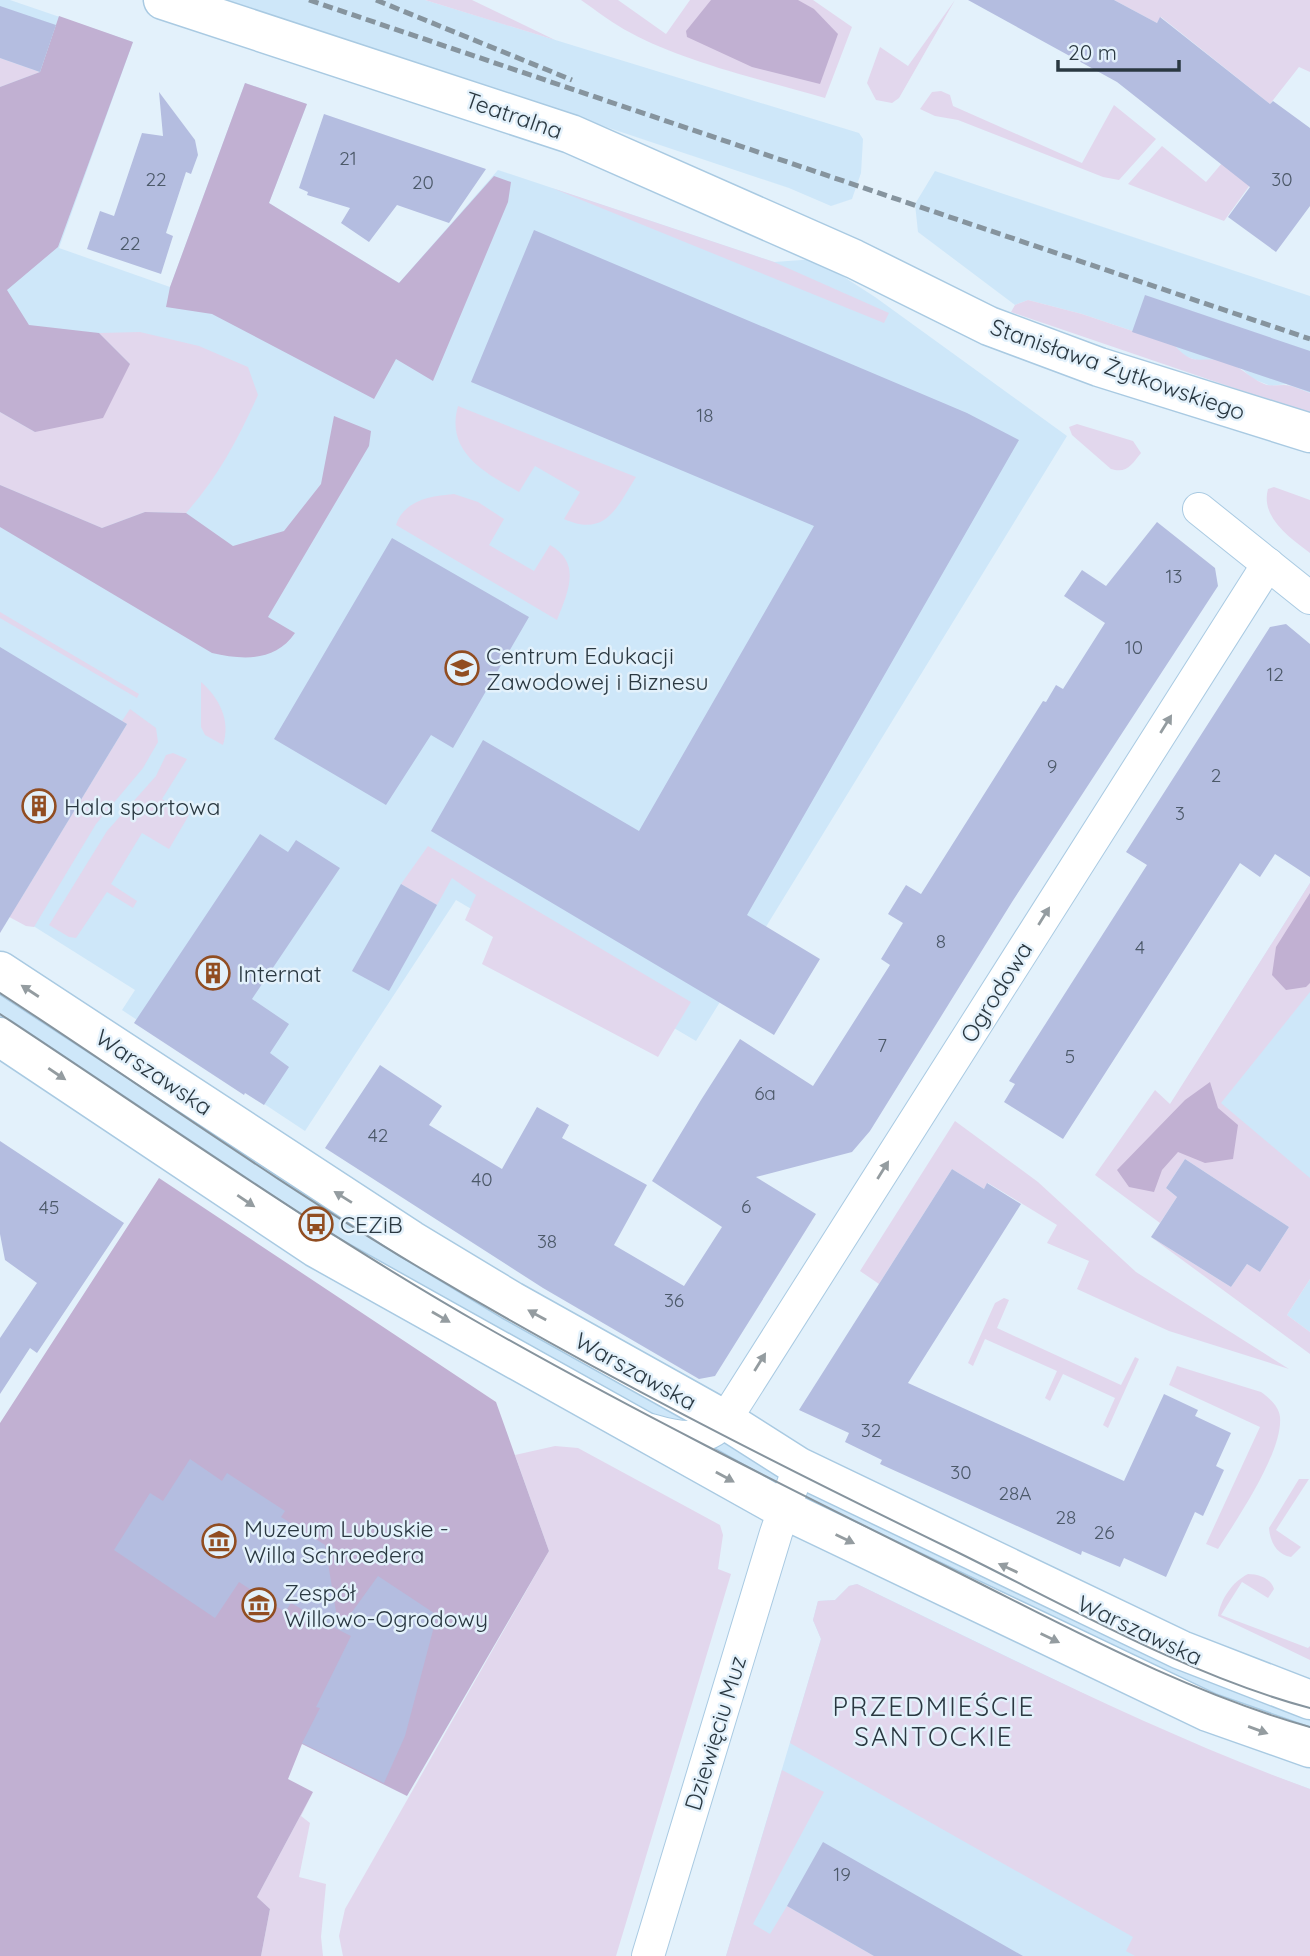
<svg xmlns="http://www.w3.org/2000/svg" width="1310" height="1956" viewBox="0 0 1310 1956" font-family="Quicksand,sans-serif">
<rect width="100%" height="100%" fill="#e3f1fb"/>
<g fill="#cee7f9">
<polygon points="0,0 10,0 133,42 59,248 170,287 245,83 307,104 269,203 399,283 498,170 774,262 816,259 875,297 1067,436 696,1041 456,900 305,1131 122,1010 135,990 0,905"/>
<polygon points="226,0 425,0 859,133 863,139 861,173 852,199 831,206 789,188"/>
<polygon points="935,171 1310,296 1310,393 1286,384 1271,386 1253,379 1242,369 1218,360 1203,362 1184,356 1174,345 1082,314 1028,300 1015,305 918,232 915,204"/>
<polygon points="1310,883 1310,1208 1170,1105"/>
<polygon points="0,982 516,1312 1310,1701 1310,1735 956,1582 491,1339 0,1020"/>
<polygon points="1310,1279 1310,1332 1287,1315"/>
<polygon points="857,1584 1140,1721 1238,1763 1310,1789 1310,1956 726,1956 821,1639 813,1620 818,1601 835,1600 849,1586"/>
</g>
<g fill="#e2d7ed">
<polygon points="425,0 472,0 555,40"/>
<path d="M581,0H618L666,34L690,0H813L852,27L825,98C766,81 684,62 631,33C613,24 597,11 581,0Z"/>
<polygon points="955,0 899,98 892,103 876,100 867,83 880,47 908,66"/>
<polygon points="1114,0 1310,0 1310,72 1299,67 1270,104 1161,17 1157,23"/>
<polygon points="0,58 40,72 0,87"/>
<polygon points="941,91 950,95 953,106 1082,163 1114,105 1156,139 1119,180 1103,177 958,120 935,116 920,109 932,92"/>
<polygon points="1255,124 1281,142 1224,221 1128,184 1162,146 1206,182"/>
<polygon points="552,188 774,262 889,313 884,323"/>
<path d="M1028,300L1082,314L1174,345C1193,365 1195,358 1218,360C1238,362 1249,379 1267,385C1273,386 1278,385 1284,385C1292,385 1302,390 1310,393V414L1011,312L1015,305Z"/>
<path d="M140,332L199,346L248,367L258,395C238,439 218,477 186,513L145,512L102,528L0,485V412L35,432L130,364L99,333Z"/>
<path d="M458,406L636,477C617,507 606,538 564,519L580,492L535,466L519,492C485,473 445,452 458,406Z"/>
<path d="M1077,424L1133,441L1141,453C1132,464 1127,474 1111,469L1072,435L1069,427Z"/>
<path d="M1274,487L1310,500V553C1291,538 1260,518 1268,489Z"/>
<path d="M454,494L478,502L504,519L489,545L534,571L550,545C582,563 568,592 557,620L396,525C404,500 431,496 454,494Z"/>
<polygon points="0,612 139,694 137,698 0,618"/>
<path d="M201,682C219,698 231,720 223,745L205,735L201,727Z"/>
<polygon points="130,709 156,728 158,742 143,768 96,824 34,927 26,926 0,912 0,888 20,900 127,724 122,721"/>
<polygon points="173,753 187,759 162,799 189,815 169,849 142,833 111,884 137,901 133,908 107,892 76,938 69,937 49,925 107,831 156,776 166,755"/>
<polygon points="428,846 691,1002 658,1057 482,964 493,937 465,920 476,895 452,878 437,905 401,884"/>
<polygon points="1310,883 1310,992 1221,1103 1310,1178 1310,1279 1287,1315 1310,1332 1310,1354 1151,1237 1231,1287 1247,1264 1260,1272 1289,1227 1185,1159 1166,1188 1177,1197 1160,1223 1095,1175 1155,1090 1170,1104"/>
<polygon points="955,1121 1038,1182 1136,1272 1289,1369 1169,1331 1077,1289 1089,1261 1047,1243 1057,1225 988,1183 984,1189 952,1169 879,1284 860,1271"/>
<polygon points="1004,1298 1009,1300 997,1328 1121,1385 1135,1357 1139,1359 1108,1428 1103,1425 1115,1398 1063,1374 1050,1401 1045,1398 1057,1371 985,1339 973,1366 968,1363 995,1303"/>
<path d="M1177,1366L1261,1392C1269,1398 1279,1406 1280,1417C1283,1452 1237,1519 1218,1549L1206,1544L1260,1427L1169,1385Z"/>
<polygon points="555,1446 578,1448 720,1525 723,1535 718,1569 731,1574 616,1956 343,1956 339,1936 345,1909 549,1551 515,1455"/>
<path d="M1299,1479H1309L1276,1530L1301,1547L1291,1557C1277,1555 1270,1542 1269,1528Z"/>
<path d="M1248,1574C1258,1574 1271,1578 1274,1589L1268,1598L1242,1582L1221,1615L1308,1648L1310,1646V1660L1218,1616C1221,1599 1232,1582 1248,1574Z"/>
<path d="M857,1584C1006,1656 1154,1732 1310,1789V1956H1135L1126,1951L1133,1937L790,1743L821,1639L813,1620L818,1601L835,1600L849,1586Z"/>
<polygon points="782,1770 824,1792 753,1924 770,1934 787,1906 874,1956 726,1956"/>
<polygon points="313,1792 301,1816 310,1823 299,1877 326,1884 321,1937 323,1956 261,1956 270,1909 257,1897"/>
</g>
<g fill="#c1b0d2">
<polygon points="711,0 798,0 814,9 838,34 820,84 752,67 687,37 686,31"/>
<polygon points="59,16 133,42 58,247 7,290 29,325 99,333 130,364 103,418 35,432 0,412 0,87 40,72"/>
<polygon points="245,83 307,104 269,203 399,283 494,176 511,182 508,202 433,381 396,359 374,399 212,314 166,307 170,287"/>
<path d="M334,416L371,431L369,446L268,617L295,633C275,662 243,660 212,653L0,527V485L102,528L145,512L186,513L233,546L284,531L321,484Z"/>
<polygon points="1310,893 1310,983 1306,987 1286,990 1272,975 1276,947"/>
<polygon points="1210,1082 1218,1108 1238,1125 1233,1159 1205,1163 1178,1152 1162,1170 1154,1192 1129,1187 1117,1170 1185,1100"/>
<polygon points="159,1178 496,1402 549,1551 407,1796 302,1744 288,1779 313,1792 257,1897 270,1909 261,1956 0,1956 0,1423"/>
</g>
<g fill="#b4bde0">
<polygon points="968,0 1114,0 1157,23 1160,17 1270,104 1273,101 1310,128 1310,206 1276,252 1228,217 1250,187 1117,82"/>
<polygon points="0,6 56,25 40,72 0,58"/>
<polygon points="159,92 195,140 198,155 191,174 186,172 166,233 173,236 161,274 87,249 100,211 114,216 142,133 163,136"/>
<polygon points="324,114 400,140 486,169 449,223 397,205 369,242 341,223 350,208 307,195 308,192 299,188"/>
<polygon points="534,230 967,413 1019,440 747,915 820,959 774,1035 431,831 483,740 639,831 814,526 471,382"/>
<polygon points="1145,295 1310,351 1310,392 1132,332"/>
<polygon points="1157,522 1215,568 1218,586 1012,902 870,1131 852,1152 756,1177 816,1214 715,1376 699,1379 543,1288 325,1148 380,1065 442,1106 429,1125 502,1169 537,1107 569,1125 562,1138 647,1185 614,1245 684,1286 722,1227 652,1181 701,1100 740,1039 813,1086 890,965 881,959 903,923 888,914 906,885 921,894 1043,701 1046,702 1056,685 1063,689 1105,623 1064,596 1082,570 1106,586"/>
<polygon points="392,538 529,617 453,748 431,735 386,805 274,739"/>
<polygon points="1286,624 1310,644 1310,877 1275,854 1260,877 1240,863 1063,1139 1004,1102 1015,1084 1009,1081 1147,865 1126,852 1270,627"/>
<polygon points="0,647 127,724 0,933"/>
<polygon points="260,834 288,852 296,840 340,868 252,999 289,1024 270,1053 289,1067 264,1105 245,1093 244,1095 134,1023"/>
<polygon points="401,884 437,905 389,991 352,971"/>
<polygon points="0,1141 124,1223 37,1353 30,1348 0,1394 0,1338 37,1283 5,1260 0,1234"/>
<polygon points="1185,1159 1289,1227 1260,1272 1247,1264 1231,1287 1151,1237 1177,1197 1166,1188"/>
<polygon points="952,1169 984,1189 987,1183 1021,1204 908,1383 1124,1481 1164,1394 1198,1410 1195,1416 1231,1433 1216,1466 1224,1470 1203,1516 1195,1512 1166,1577 1124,1558 1120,1567 1082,1551 1081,1555 880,1464 882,1460 845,1442 849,1433 799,1410"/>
<polygon points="190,1459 222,1481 227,1473 285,1511 281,1517 325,1545 339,1630 291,1603 285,1612 239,1582 215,1618 114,1550 150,1493 163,1501"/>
<polygon points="378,1576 437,1615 405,1736 384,1783 302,1743 320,1708 316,1707 351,1636 339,1630"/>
<polygon points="823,1842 1023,1956 874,1956 787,1906"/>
</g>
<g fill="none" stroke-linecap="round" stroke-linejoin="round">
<defs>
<g id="minor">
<polyline points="1199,509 1310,598"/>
<path d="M651,1430C678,1438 705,1444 725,1420L1268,564"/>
<polyline points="648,1956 776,1533 799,1467"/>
</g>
<polyline id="tertiary" points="163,0 571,134 854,259 989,326 1099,367 1310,433"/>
<g id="secondary">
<polyline points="0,971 411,1240 512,1301 725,1420 799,1467 1181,1650 1310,1700"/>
<polyline points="0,1037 316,1248 783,1509 1208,1712 1310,1748"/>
</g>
</defs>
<use href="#minor" stroke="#a9cae2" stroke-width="34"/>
<use href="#tertiary" stroke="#a9cae2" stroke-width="41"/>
<use href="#secondary" stroke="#a9cae2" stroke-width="41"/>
<use href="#minor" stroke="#fff" stroke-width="32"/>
<use href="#tertiary" stroke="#fff" stroke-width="38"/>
<use href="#secondary" stroke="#fff" stroke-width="38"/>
<g stroke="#86949e" stroke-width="2">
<path d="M0,993C138,1083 273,1180 415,1265C589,1369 770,1461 953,1550C1065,1605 1189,1676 1310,1708"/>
<path d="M0,1014C161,1120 319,1232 486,1327C632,1410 782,1485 933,1560C1055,1620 1178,1690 1310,1727"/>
</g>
<g stroke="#86949e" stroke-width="5" stroke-dasharray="10 5" stroke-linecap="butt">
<polyline points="309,0 1310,339"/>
<polyline points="376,0 572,80"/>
</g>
</g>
<defs><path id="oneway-solid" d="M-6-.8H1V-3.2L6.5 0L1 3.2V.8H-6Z" transform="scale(1.75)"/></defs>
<g fill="#949ca0">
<use href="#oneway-solid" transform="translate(1166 724) rotate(-58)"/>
<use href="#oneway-solid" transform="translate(1044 916) rotate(-58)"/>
<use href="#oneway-solid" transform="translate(30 991) rotate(-147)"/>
<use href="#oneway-solid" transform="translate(57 1074) rotate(34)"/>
<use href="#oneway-solid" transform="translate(883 1170) rotate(-58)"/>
<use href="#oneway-solid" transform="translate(343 1197) rotate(-148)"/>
<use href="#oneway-solid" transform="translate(246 1201) rotate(34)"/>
<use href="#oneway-solid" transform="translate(537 1315) rotate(-151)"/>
<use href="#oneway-solid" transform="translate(441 1317) rotate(30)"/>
<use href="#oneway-solid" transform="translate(760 1362) rotate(-58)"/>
<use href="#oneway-solid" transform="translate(725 1477) rotate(29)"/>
<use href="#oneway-solid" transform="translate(845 1539) rotate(26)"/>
<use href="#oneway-solid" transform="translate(1008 1568) rotate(-155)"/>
<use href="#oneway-solid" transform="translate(1050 1638) rotate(26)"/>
<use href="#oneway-solid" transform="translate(1258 1730) rotate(20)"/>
</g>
<defs>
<symbol id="school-ring" viewBox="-11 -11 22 22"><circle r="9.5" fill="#e3f1fb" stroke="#914d21" stroke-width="1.5"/><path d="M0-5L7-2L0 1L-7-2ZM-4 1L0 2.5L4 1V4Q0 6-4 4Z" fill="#914d21"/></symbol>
<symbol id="building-ring" viewBox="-11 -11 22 22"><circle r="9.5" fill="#e3f1fb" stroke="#914d21" stroke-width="1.5"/><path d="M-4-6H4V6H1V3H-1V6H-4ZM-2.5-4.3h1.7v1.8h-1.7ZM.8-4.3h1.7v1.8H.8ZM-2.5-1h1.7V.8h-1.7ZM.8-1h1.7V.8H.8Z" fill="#914d21"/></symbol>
<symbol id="bus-ring" viewBox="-11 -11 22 22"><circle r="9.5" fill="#e3f1fb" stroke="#914d21" stroke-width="1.5"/><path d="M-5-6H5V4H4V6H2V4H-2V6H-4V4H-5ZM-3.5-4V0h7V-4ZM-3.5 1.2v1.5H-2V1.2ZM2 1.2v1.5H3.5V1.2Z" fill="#914d21"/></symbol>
<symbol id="museum-ring" viewBox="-11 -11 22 22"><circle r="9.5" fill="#e3f1fb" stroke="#914d21" stroke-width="1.5"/><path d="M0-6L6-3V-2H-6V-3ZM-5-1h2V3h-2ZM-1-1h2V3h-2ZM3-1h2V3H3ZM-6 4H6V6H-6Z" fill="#914d21"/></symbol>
</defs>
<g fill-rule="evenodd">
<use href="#school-ring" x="443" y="649" width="38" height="38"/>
<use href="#building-ring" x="20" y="787" width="38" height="38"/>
<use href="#building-ring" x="194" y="954" width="38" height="38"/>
<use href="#bus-ring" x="297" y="1205" width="38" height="38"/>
<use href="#museum-ring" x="200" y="1522" width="38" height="38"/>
<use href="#museum-ring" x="240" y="1586" width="38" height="38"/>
</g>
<g text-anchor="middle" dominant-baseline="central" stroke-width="5" stroke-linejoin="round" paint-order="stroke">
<g font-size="19" fill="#4c5969">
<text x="348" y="158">21</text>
<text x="156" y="179">22</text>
<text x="1282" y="179">30</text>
<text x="423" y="182">20</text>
<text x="130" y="243">22</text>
<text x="705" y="415">18</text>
<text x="1174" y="576">13</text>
<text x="1134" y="647">10</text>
<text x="1275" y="674">12</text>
<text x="1052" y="766">9</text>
<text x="1216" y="775">2</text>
<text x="1180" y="813">3</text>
<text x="941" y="941">8</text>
<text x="1140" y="947">4</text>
<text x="882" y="1045">7</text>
<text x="1070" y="1056">5</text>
<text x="765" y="1093">6a</text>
<text x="378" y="1135">42</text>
<text x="482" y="1179">40</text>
<text x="746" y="1206">6</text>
<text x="49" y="1207">45</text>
<text x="547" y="1241">38</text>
<text x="674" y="1300">36</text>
<text x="871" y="1430">32</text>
<text x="961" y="1472">30</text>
<text x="1015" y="1493">28A</text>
<text x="1066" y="1517">28</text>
<text x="1104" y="1532">26</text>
<text x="842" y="1874">19</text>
</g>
<g font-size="23" fill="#2a3841" stroke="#e3f1fb">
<text transform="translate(514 115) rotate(19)">Teatralna</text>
<text transform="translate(1118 369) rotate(19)">Stanisława Żytkowskiego</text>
<text transform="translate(996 992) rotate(-58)">Ogrodowa</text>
<text transform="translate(154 1072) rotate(34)">Warszawska</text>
<text transform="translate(636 1371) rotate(29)">Warszawska</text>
<text transform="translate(1140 1630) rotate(25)">Warszawska</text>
<text transform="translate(715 1733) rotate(-73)">Dziewięciu Muz</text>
</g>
<g font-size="23" fill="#2a3841" stroke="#e3f1fb" text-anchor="start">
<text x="486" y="655">Centrum Edukacji<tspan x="486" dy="26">Zawodowej i Biznesu</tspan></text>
<text x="64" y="806">Hala sportowa</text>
<text x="238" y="973">Internat</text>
<text x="340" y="1224">CEZiB</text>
<text x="244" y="1528">Muzeum Lubuskie -<tspan x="244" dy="26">Willa Schroedera</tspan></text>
<text x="284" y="1592">Zespół<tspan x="284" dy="26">Willowo-Ogrodowy</tspan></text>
</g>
<g font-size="26" letter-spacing="2" fill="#2a3841" stroke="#e3f1fb">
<text x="934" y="1706">PRZEDMIEŚCIE<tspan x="934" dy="30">SANTOCKIE</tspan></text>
</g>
</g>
<path d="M1058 60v10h121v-10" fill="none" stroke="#2a3841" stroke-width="3.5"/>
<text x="1068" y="60" font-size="21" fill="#2a3841" stroke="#e3f1fb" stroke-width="5" paint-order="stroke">20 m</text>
</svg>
